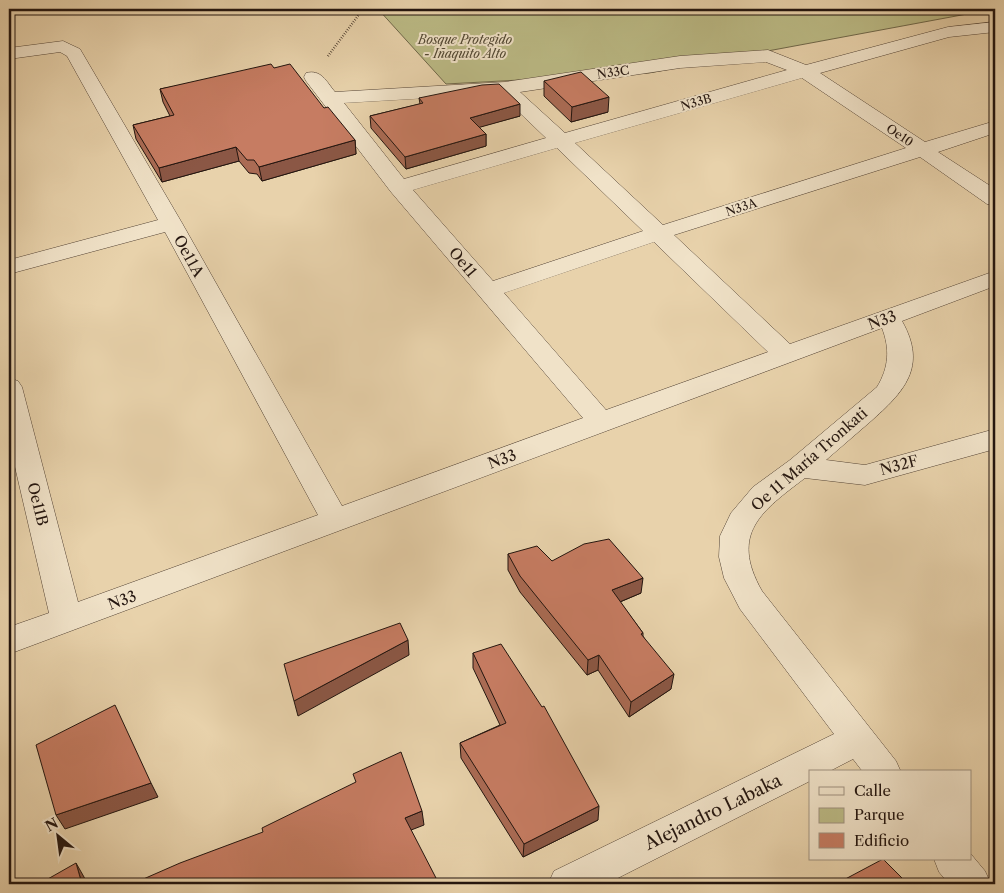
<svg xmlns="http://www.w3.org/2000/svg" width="1004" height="893" viewBox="0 0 1004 893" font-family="'Libre Caslon Text',serif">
<rect width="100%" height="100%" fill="#e8d2ab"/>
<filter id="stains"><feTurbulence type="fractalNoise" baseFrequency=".004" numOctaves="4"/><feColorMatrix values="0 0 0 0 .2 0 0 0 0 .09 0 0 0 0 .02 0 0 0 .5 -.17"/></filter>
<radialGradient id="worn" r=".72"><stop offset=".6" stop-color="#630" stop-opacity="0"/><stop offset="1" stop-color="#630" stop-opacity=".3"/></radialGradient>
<polygon fill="#bbba85" stroke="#6f684a" points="378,9 994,9 649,73 446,84"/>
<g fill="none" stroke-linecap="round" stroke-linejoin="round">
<defs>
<g id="street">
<path d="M995,22V32L949,37L820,73L925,142L995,121V133L938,152L995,189V205L987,204L920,157L674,235L790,344L995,271V286L902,321C928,367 904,392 870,422C855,435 841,447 826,460L865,465L995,429V449L865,485L805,478C762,511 729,533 762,591L896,761L901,772H863L853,759L828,772H810V781L606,884H548L554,871L834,734L740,609L724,578L719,557L720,536L731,513L753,487L790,460L877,387C889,367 890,349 882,328L9,654V627L49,613L9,441V378L18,381L22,387L78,602L318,515L165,232L9,274V260L158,220L67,56L60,52L9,59V48L63,41L80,49L182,223L342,506L583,418L391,192L306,81L304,77L306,73C321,69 326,81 335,92L505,82L680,56L768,50L806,65L948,27ZM766,62L787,70L565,133L520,92L680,68ZM802,78L906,148L663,225L575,143ZM500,94L546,138L404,179L344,103ZM557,148L643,231L493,281L413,190ZM654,242L768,352L606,410L504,293Z"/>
<polygon points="970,853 985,871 991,884 949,884 939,872 934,859 970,859"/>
</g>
</defs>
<use href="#street" stroke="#544436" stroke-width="1"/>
<polyline stroke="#23150f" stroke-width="2.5" stroke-dasharray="0.5 2" stroke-linecap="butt" points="328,56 363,9"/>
<use href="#street" fill="#f0e2c8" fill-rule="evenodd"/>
</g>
<g fill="#aa6b54" stroke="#23150f">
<polygon points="274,68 324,108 355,140 356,154 262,181 257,174 249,173 239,161 162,182 136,139 133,125 170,116 163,102 160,89"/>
<polygon points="544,81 608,112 571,122 544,96"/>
<polygon points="419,98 520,116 479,127 486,134 486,146 406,169 371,128 370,116 420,104"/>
<polygon points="508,554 552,561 641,593 620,602 643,633 643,636 671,689 629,717 598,670 587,675 520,592 508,570"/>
<polygon points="473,653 598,820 523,857 461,758 460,743 500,725 473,668"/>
</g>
<g fill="#8b5745" stroke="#23150f">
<polygon points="609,97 608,112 571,122 572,107"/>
<polygon points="520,104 520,116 470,130 470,118"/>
<polygon points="486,134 486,146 406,169 405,157"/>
<polygon points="355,140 356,154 262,181 259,167"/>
<polygon points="236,147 239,161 162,182 159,168"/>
<polygon points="643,578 641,593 610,606 612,590"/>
<polygon points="408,640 409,655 298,716 294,701"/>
<polygon points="599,655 598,670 587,675 588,660"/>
<polygon points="674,674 671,689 629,717 631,702"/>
<polygon points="151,783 158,797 65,829 56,815"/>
<polygon points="599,806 598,820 523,857 524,844"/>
<polygon points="422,811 424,825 406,832 405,818"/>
<polygon points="76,863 84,877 87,884 82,884"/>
<polygon points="436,878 437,884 423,884"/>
</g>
<g fill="#c67c62" stroke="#23150f">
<polygon points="271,64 274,68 290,64 324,108 328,107 355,140 259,167 254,160 247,160 236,147 159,168 133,125 174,115 160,89"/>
<polygon points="581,72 609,97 572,107 544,81"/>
<polygon points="499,84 520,104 470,118 486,134 405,157 370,116 423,103 419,98 482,85"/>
<polygon points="609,539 643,578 612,590 643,633 641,634 674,674 631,702 599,655 588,660 520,576 508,554 537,546 552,561 584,544"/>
<polygon points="400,623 408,640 294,701 284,664"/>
<polygon points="501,644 542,707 544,706 599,806 524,844 460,743 506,723 473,653"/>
<polygon points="115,705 151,783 56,815 36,745"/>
<polygon points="401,752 422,811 405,818 436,878 423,884 132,884 180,863 263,832 262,828 356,782 353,774"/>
<polygon points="883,859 908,884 836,884"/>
<polygon points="76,863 82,884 39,884"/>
</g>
<g text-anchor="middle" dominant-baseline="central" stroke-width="4" stroke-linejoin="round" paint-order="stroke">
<g font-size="12" font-style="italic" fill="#514732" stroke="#f0e2c8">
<text x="465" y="39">Bosque Protegido<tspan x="465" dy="14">- Iñaquito Alto</tspan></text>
</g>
<g font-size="12" fill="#23150f" stroke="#f0e2c8">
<text transform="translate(613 72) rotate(-8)">N33C</text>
<text transform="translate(696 102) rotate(-16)">N33B</text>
<text transform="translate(900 135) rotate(34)">Oe10</text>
<text transform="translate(741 207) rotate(-18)">N33A</text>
</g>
<g font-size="15" fill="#23150f" stroke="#f0e2c8">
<text transform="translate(189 256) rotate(61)">Oe11A</text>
<text transform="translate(463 262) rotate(50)">Oe11</text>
<text transform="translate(882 320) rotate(-20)">N33</text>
<text transform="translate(502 459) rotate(-20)">N33</text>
<text transform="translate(809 459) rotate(-41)">Oe 11 María Tronkati</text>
<text transform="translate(899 465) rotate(-15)">N32F</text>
<text transform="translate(38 504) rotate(76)">Oe11B</text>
<text transform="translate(122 600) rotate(-20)">N33</text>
</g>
<g font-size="18" fill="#23150f" stroke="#f0e2c8">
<text transform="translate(713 812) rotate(-26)">Alejandro Labaka</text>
</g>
</g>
<rect width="1004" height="893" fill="none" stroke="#e8d2ab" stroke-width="30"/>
<rect x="10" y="10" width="984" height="873" fill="none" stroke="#23150f" stroke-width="2.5"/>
<rect x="15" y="15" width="974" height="863" fill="none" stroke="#23150f"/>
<rect x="809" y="770" width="162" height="90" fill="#f0e2c8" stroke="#9e907e"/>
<rect x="819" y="787" width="25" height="8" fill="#f0e2c8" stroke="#9e907e"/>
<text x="854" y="796" font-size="15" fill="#23150f">Calle</text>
<rect x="819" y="808" width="25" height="15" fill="#bbba85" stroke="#9e907e"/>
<text x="854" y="820" font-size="15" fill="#23150f">Parque</text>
<rect x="819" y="833" width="25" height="15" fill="#c67c62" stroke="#9e907e"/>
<text x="854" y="846" font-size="15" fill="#23150f">Edificio</text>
<g transform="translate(58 836) rotate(331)" stroke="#f0e2c8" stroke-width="4" paint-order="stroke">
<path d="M0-4L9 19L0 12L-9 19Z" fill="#23150f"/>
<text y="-8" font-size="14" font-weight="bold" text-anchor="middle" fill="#23150f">N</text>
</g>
<rect width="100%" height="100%" filter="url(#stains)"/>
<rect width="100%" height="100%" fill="url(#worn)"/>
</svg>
